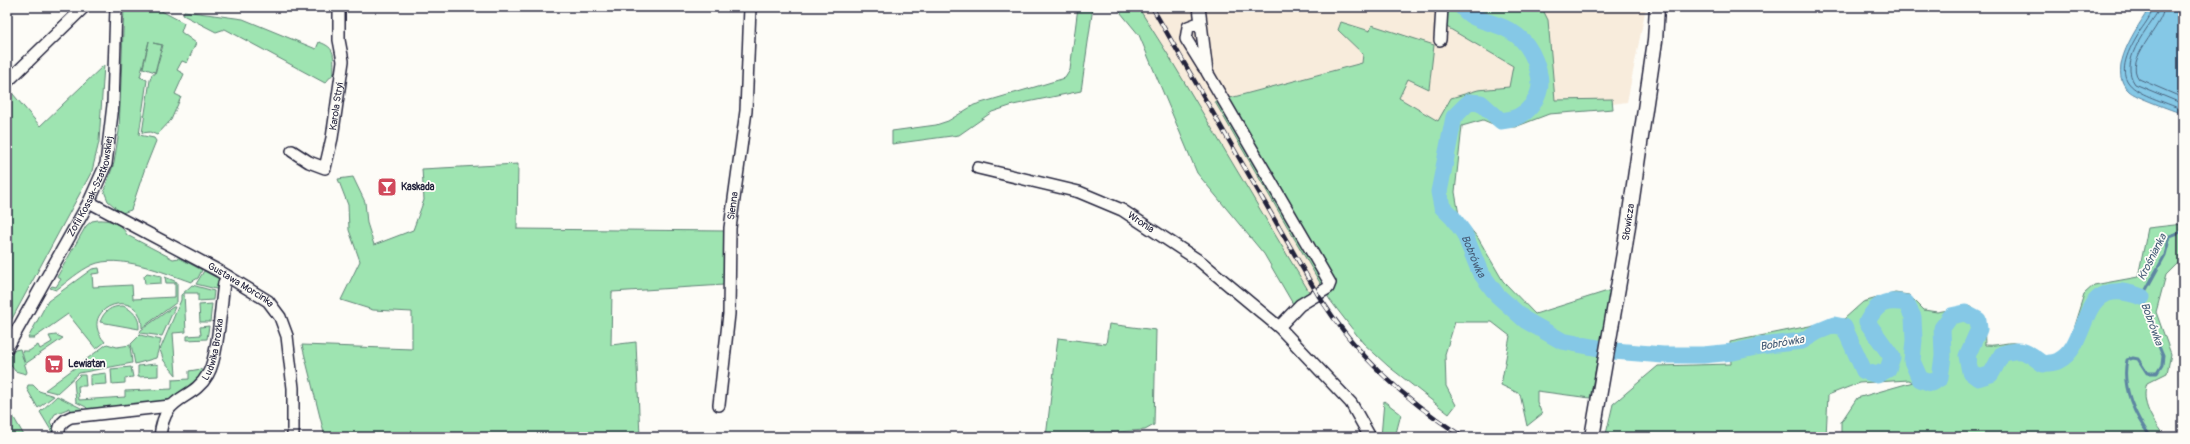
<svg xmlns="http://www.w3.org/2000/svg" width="2190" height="444" viewBox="0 0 2190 444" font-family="Pangolin,sans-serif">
<rect width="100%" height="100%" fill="#fdfcf7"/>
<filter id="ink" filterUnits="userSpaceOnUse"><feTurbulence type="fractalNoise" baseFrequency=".025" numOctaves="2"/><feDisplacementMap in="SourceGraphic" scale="8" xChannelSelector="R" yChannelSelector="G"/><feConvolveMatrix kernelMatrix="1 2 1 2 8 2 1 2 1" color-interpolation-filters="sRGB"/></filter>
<g filter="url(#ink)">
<g fill="#f8ecdc">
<polygon points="1138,7 1447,7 1445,26 1513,66 1509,87 1478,90 1438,121 1399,98 1408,79 1428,89 1372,25 1370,31 1341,22 1338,30 1363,54 1362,63 1215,102 1322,287 1311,295 1167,53"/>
<polygon points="1499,7 1646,7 1627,102 1605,105 1550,105 1550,45"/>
</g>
<g fill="#9ee4b1" stroke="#608376">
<polygon points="124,7 154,7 184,23 181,32 196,43 187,63 182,61 177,70 184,74 175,94 181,97 171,120 157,135 150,132 142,133 150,80 152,74 155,74 163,45 153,43 162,45 155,72 143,68 149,41 140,77 147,80 139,135 154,138 156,141 144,171 131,210 122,213 114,210 115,207 108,201 104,191 114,163 119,131"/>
<polygon points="1078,7 1093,7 1081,91 1013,105 992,112 959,135 892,144 892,131 936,125 948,121 974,105 1065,78 1070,70"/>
<polygon points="1116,7 1138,7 1167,53 1311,295 1293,304 1264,254 1197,173 1139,35"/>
<polygon points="1447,7 1542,8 1548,20 1555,100 1612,99 1613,109 1549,114 1515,127 1500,127 1483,120 1462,126 1455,192 1459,215 1478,238 1503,281 1535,314 1611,290 1590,398 1537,391 1537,402 1542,414 1527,426 1520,394 1501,385 1510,336 1492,322 1455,322 1445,354 1446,386 1456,405 1449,414 1388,366 1363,343 1330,300 1215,102 1362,63 1363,54 1338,30 1341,22 1370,31 1372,25 1434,45 1429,89 1408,79 1399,98 1438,121 1451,98 1478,90 1509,87 1513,66 1445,26"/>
<path d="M184,11L243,19L316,49L319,42C337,48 333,56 334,73L325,83L225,29L216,32L183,15Z"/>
<polygon points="104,65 99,142 92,171 7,328 7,87 40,126"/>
<polygon points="518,164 517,229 726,231 724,285 612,292 611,345 636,342 640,437 325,437 302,345 412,349 412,312 373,310 341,300 360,261 349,230 348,205 338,179 353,177 365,202 367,223 374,245 413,230 424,200 422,169"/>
<path d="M98,220C110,219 122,224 127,235L173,259L179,258L202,270L198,278L191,282C165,273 118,253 92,265C79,271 67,282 56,290L50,288L52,286L56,287L61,279L57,277L86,226L92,221Z"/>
<path d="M2183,224V258L2166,275L2156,312L2171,354L2167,373L2147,383C2140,403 2153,421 2165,437H1841V422L1857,398L1913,382L1909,380L1859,383L1828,395L1826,437H1607L1606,434L1613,404L1658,366L1731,364L1730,342L1844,319L1863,302L1895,293L1909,295L1924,310L1937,312L1970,306C1987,318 1984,326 1985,345C1994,346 2000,344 2008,343C2022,341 2033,352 2044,359L2056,356L2067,348L2084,294L2094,285L2138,277L2148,228Z"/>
<path d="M99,268L100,273L92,274L93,287L132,285L133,299L175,297V283H166L165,277L177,282V302L142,328C142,283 74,308 105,342L96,349L68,314L34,338H28L48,301L92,269Z"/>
<polygon points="204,271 221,280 220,290 196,284"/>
<polygon points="147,273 161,276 161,283 145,284 144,276"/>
<polygon points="192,285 214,291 213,300 198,301 198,293 184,293 186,332 173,333 176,375 164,361 160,350 181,300 181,295"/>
<polygon points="212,304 210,322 200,322 199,305"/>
<path d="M123,306C133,310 140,318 139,329L100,322C104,311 111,306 123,306Z"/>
<polygon points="173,307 175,307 162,336 140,333 141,330"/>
<polygon points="1109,324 1156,330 1154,425 1145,430 1046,437 1058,338 1106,344"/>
<polygon points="209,326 207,339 187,340 187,336 201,335 200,327"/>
<polygon points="56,335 63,338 25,364 22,351 29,351 38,345 40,349 52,342 49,336"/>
<polygon points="140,335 161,340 156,358 135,364 131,344"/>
<polygon points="107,344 117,347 130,345 132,363 79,373 57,393 45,390"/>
<polygon points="20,349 27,372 26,374 15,371 7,360 15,350"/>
<polygon points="155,364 158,365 158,376 138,377 138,366"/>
<polygon points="131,367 133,377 125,378 125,383 112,384 111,369"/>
<polygon points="201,369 202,378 173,400 90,412 86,407 76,402 74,381 80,375 85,375 86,386 78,386 79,400 125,397 125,391 172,389 172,380 189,379 189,371"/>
<polygon points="106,373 107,384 90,385 90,375"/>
<polygon points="28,385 33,385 39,391 54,396 38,408 27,389"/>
<polygon points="57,396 85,410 71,415 70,408 55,414 50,422 56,432 55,437 40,412"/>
<polygon points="1384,401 1401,414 1395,437 1381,437"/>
<polygon points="7,406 25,437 7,437"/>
</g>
<path fill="#85c8e6" stroke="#5d86a2" d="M2150,7H2183V114C2172,110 2135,97 2129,91C2105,70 2138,27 2150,7Z"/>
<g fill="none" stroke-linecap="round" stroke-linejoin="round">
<g stroke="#4a647f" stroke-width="1">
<path d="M2153,7C2152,16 2143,26 2138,34C2104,90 2139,91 2183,110"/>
<path d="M2158,7L2157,13C2145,32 2119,62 2135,84L2183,104"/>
<path d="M2164,7C2163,28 2123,59 2139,79L2183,98"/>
</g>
<path stroke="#5d86a2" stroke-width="3" d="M2151,437C2135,417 2121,386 2127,360L2133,358L2138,359L2147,373H2157L2162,365L2163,356L2153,332L2150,315L2142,297L2165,255L2170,236L2183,231"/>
<path stroke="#85c8e6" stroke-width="17" id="s1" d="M1462,7C1472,19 1480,19 1494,24C1519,32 1531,45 1538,70C1542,84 1540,94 1532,105C1524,116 1514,120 1501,121L1481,103L1469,102L1454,117L1439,192L1442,207L1453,218L1464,233L1480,272L1497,295L1525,320L1562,341L1614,351L1663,355H1703L1733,352L1760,346L1802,341L1817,332L1834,325L1844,327L1864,371L1877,375L1888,369L1892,357L1867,322C1877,303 1885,299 1906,303L1913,317L1914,340L1912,361L1920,379L1931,383L1940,378L1943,356L1942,328L1951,316L1965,313L1978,320L1979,329L1967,356L1970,372L1978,378L1991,374L2002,354C2022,347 2027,352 2043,364C2047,363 2054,363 2058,361C2094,343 2074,272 2142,297"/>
<defs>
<g id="minor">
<polyline points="1199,7 1207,72 1330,283 1328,288 1300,305 1279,327"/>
<polyline points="1201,28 1196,24 1188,27 1186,39 1204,68"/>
<polyline points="1440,40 1442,7"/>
<polyline points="7,82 84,7"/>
<path id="s2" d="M292,151L309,162L325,168L332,138L343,61L339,40V7"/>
<path id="s3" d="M978,168L1079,192L1122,210L1201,262L1279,327L1351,403L1370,437"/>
<path id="s4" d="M89,202L219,271L268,301L280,317L287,336L293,388V437"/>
<path id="s5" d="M7,348L89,202L106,164L113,105L116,7"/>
<path id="s6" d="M719,405L729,314L730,228L746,111L750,7"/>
<path d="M59,437C58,427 61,421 71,417L170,406"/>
<path id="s7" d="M160,437C164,392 192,403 208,374C218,357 221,304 224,283L227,276"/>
</g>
<g id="tertiary">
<path id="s8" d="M1592,437L1624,253L1655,41L1657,7"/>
</g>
</defs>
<use href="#minor" stroke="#22223b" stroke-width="14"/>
<use href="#tertiary" stroke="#22223b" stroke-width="17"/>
<use href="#minor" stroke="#fdfcf7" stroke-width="11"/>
<use href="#tertiary" stroke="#fdfcf7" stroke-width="14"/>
<defs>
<path id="rail" d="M1152,7L1318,295C1358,357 1401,397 1463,437"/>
</defs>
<use href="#rail" stroke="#22223b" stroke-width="4.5"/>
<use href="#rail" stroke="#fdfcf7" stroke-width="3" stroke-dasharray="9" stroke-linecap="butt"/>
</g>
</g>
<defs>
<symbol id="bar-square" viewBox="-11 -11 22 22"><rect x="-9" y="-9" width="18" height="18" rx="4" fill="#d1495b" stroke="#fdfcf7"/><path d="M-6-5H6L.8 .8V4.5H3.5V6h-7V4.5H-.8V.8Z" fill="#fff"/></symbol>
<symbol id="supermarket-square" viewBox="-11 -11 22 22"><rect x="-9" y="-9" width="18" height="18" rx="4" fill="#d1495b" stroke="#fdfcf7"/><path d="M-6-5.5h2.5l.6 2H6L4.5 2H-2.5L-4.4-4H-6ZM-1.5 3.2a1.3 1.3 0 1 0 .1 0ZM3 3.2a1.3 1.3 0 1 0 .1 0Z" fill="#fff"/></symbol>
</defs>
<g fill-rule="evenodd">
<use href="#bar-square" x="376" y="176" width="22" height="22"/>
<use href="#supermarket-square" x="43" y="353" width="22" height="22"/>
</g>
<g text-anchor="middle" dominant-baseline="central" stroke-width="3.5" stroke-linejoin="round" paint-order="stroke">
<g font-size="10" fill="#22223b" stroke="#fdfcf7">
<text stroke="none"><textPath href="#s2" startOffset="100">Karola Stryi</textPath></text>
<text stroke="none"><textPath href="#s5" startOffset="183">Zofii Kossak-Szatkowskiej</textPath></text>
<text stroke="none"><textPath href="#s6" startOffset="200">Sienna</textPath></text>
<text stroke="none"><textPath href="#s3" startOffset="173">Wronia</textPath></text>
<text stroke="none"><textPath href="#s8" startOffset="218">Słowicza</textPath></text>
<text stroke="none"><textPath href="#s4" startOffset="173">Gustawa Morcinka</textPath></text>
<text stroke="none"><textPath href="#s7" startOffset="108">Ludwika Brożka</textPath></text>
</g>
<g font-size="10" font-weight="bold" fill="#22223b" stroke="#fdfcf7" text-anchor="start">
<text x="401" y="187">Kaskada</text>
<text x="68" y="364">Lewiatan</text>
</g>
<g font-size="11" font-style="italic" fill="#455c77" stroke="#fdfcf7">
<text stroke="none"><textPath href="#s1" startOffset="388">Bobrówka</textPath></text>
<text transform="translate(2152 257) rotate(-63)">Krośnianka</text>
<text transform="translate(2152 324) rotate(70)">Bobrówka</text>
<text transform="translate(1782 343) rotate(-10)">Bobrówka</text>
</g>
</g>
<rect width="2190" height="444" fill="none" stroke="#fdfcf7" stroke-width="24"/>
<rect x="12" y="12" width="2166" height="420" fill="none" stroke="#22223b" stroke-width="1.5" filter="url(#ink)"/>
</svg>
